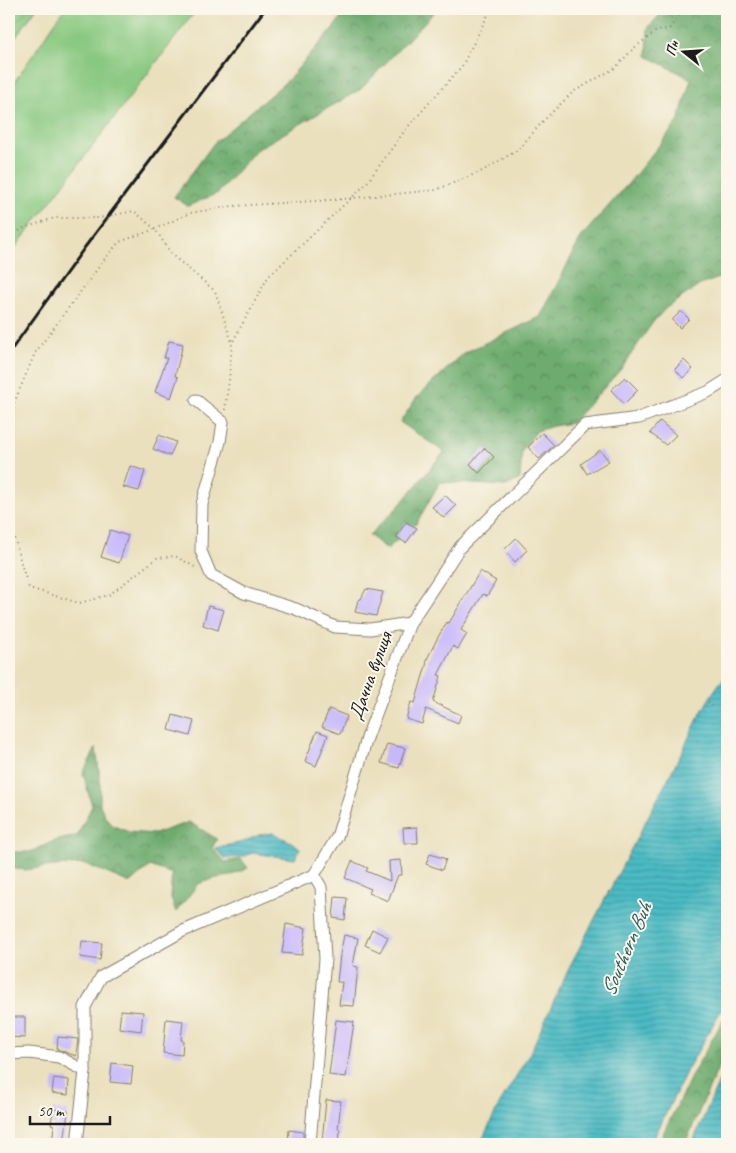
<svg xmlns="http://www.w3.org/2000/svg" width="736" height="1153" viewBox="0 0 736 1153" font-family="Caveat,sans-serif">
<defs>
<pattern id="forest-crowns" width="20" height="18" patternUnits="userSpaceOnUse" patternTransform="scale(1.25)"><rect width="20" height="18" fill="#6dac6e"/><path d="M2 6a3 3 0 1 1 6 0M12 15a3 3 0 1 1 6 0" fill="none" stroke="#598b5a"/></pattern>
<pattern id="garden-furrows" width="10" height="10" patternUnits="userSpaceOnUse" patternTransform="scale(1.25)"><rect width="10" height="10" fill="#87c87f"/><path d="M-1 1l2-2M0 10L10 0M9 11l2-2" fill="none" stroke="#74ab6d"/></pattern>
<pattern id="water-rules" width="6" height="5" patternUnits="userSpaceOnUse" patternTransform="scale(1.25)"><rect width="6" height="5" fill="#4cbbc4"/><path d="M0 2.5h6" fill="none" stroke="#3e979e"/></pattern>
</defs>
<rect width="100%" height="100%" fill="#fbf7ec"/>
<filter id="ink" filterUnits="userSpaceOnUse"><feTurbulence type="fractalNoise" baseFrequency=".02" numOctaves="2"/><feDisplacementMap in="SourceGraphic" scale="10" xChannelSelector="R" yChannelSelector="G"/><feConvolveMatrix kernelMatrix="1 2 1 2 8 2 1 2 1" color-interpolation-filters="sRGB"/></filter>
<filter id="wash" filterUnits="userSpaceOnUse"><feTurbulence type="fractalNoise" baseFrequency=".0096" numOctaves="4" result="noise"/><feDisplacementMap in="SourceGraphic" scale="20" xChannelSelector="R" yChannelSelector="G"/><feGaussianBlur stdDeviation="1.12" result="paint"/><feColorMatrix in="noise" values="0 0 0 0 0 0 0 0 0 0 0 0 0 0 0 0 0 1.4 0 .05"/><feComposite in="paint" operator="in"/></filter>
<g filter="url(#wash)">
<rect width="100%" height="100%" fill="#eae0bd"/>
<polygon fill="#87c87f" stroke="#52724e" points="64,9 197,9 9,256 9,90"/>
<g fill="url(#forest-crowns)" stroke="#446445">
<polygon points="348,9 437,9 361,89 257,149 218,193 188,206 174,197 214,143 288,80 333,28"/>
<polygon points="665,9 727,9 727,275 700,285 666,308 653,322 621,369 572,423 553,426 537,431 522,450 520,479 506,486 440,482 416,524 387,549 369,535 398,507 444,452 400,422 417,397 464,353 540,317 582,236 628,184 678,122 691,79 647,56 648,28"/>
<polygon points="96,748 100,779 100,805 106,818 114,826 129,832 154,834 189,822 217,839 212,848 225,862 241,859 248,868 230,876 216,878 198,884 176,912 170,896 172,874 150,866 130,883 85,864 52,866 25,870 9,868 9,852 30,852 54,841 77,836 92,806 83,773"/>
<polygon points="727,1013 727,1047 685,1144 658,1144 693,1073"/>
</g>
<polygon fill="url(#garden-furrows)" stroke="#52724e" points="9,9 36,9 9,47"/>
<g fill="url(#water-rules)" stroke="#346c70">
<path d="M727,674V1000L687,1070L651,1144H480L499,1105L530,1053L572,962L683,750C695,724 708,696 727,674Z"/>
<polygon points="273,833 291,842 300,848 295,859 252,853 243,857 224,858 215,848 243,842 259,835"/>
<polygon points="727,1063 727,1144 692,1144"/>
</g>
<g id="blocks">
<g fill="#c7b8fb">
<polygon points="681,311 689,319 680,328 672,320"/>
<polygon points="169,341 183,344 175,376 178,377 171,398 155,392 167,358 164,358"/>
<polygon points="684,360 693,369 683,378 675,369"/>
<polygon points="625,377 638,390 624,404 611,390"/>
<polygon points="660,421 676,435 666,445 650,433"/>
<polygon points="542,433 554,445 539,459 528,447"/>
<polygon points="159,435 176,442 170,456 153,449"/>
<polygon points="485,448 494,457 479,473 470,464"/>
<polygon points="600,450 609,461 587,474 581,464"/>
<polygon points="130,466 145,471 139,491 123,487"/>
<polygon points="445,495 456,506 444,518 432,507"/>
<polygon points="406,522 417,528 406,543 396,537"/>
<polygon points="110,530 128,536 119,563 101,557"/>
<polygon points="516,538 527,550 515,562 504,550"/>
<polygon points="480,571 496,581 487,596 483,594 461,630 467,634 458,649 453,646 438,675 441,676 433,702 461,715 458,723 426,709 422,724 406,719 411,702 415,703 427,662 426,661 438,637 447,622 449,623"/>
<polygon points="366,589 383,592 376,616 355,612 358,600 361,599"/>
<polygon points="208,606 224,610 218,630 203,625"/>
<polygon points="329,709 347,716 340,734 322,727"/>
<polygon points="173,715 194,721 190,736 169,730"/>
<polygon points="317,731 328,735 316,766 305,761"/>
<polygon points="387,744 405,748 399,768 381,763"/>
<polygon points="417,827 418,843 404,843 403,828"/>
<polygon points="430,854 446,859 442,870 426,864"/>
<polygon points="401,860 402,875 398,875 388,901 369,893 371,889 345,878 352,861 368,868 366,871 390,881 389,861"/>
<polygon points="335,897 347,898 345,920 333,918"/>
<polygon points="286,924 306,928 302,955 282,953"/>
<polygon points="372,929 388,937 380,952 365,945"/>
<polygon points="344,935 358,938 353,966 358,967 354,1006 339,1005 342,982 337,982 340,955"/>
<polygon points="82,941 102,943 100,960 80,957"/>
<polygon points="121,1010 143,1012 141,1031 119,1028"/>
<polygon points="9,1017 25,1017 25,1038 9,1037"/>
<polygon points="166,1019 183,1021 181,1040 183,1040 182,1055 163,1053"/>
<polygon points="336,1020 354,1022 346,1077 329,1075"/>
<polygon points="58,1037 78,1039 76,1056 57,1049"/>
<polygon points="112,1063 133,1066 131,1084 110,1082"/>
<polygon points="54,1078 69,1080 68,1095 52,1093"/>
<polygon points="326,1100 341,1101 338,1129 340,1129 339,1144 322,1142"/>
<polygon points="53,1109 68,1111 64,1144 52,1144 54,1125 51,1124"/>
<polygon points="289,1130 303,1132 303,1144 288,1144"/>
</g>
</g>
</g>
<g filter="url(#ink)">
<use href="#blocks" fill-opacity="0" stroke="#837e6c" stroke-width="1"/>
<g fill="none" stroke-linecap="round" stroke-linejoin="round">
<defs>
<g id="street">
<polyline points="196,400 223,422 220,442 202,504 201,551 211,575 244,593 296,609 335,627 370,629 410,623"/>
<polyline points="314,875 337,837 368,735 410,623 460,547 585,425 639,418 708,392 727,380"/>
<polyline points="9,1054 29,1053 59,1057 85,1071"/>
<polyline points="77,1144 85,1071 85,1007 101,977 181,932 314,875"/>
<polyline points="310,1144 325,959 321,887 314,875"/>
</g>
</defs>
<use href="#street" stroke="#837e6c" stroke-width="13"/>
<g stroke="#837e6c" stroke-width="2" stroke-dasharray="1 4" stroke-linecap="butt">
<polyline points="9,242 21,229 55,218 99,218 134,211 155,229 190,213 232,206 332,200 436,190 480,172 518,150 544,120 573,92 615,68 634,48 655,32 670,28 683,9"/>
<polyline points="9,400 14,403 9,472"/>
<polyline points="14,403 35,353 104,260 119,242 155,229 172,255 215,291 232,343"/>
<polyline points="225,410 229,381 232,343 268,277 366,184 406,129 462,66 491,9"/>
<polyline points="9,514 22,567 29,588 79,603 109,595 157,558 175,556 195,567"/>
<polyline points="708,702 712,706"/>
<polyline points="609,892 614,895"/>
</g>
<use href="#street" stroke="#fff" stroke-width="11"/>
<polyline stroke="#1c1c1c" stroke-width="3" points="9,353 85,247 265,9"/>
</g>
</g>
<g text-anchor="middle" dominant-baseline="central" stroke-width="4" stroke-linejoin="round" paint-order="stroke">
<g font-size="20" fill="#1c1c1c" stroke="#fbf7ec">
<text transform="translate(370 676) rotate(-70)">Дачна вулиця</text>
</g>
<g font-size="21" font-style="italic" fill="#2f5c5f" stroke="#fbf7ec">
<text transform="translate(626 949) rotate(-67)">Southern Buh</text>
</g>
</g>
<rect width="736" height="1153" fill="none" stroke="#fbf7ec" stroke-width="30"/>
<g transform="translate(684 52) rotate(287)" stroke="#fbf7ec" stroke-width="4" paint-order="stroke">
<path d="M0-4L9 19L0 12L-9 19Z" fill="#1c1c1c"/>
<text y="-8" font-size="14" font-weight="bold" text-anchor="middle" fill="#1c1c1c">Пн</text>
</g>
<path d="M30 1116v8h80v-8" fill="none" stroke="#1c1c1c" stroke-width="2.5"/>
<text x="38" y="1116" font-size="15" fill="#1c1c1c" stroke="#fbf7ec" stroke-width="4" paint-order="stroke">50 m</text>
</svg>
